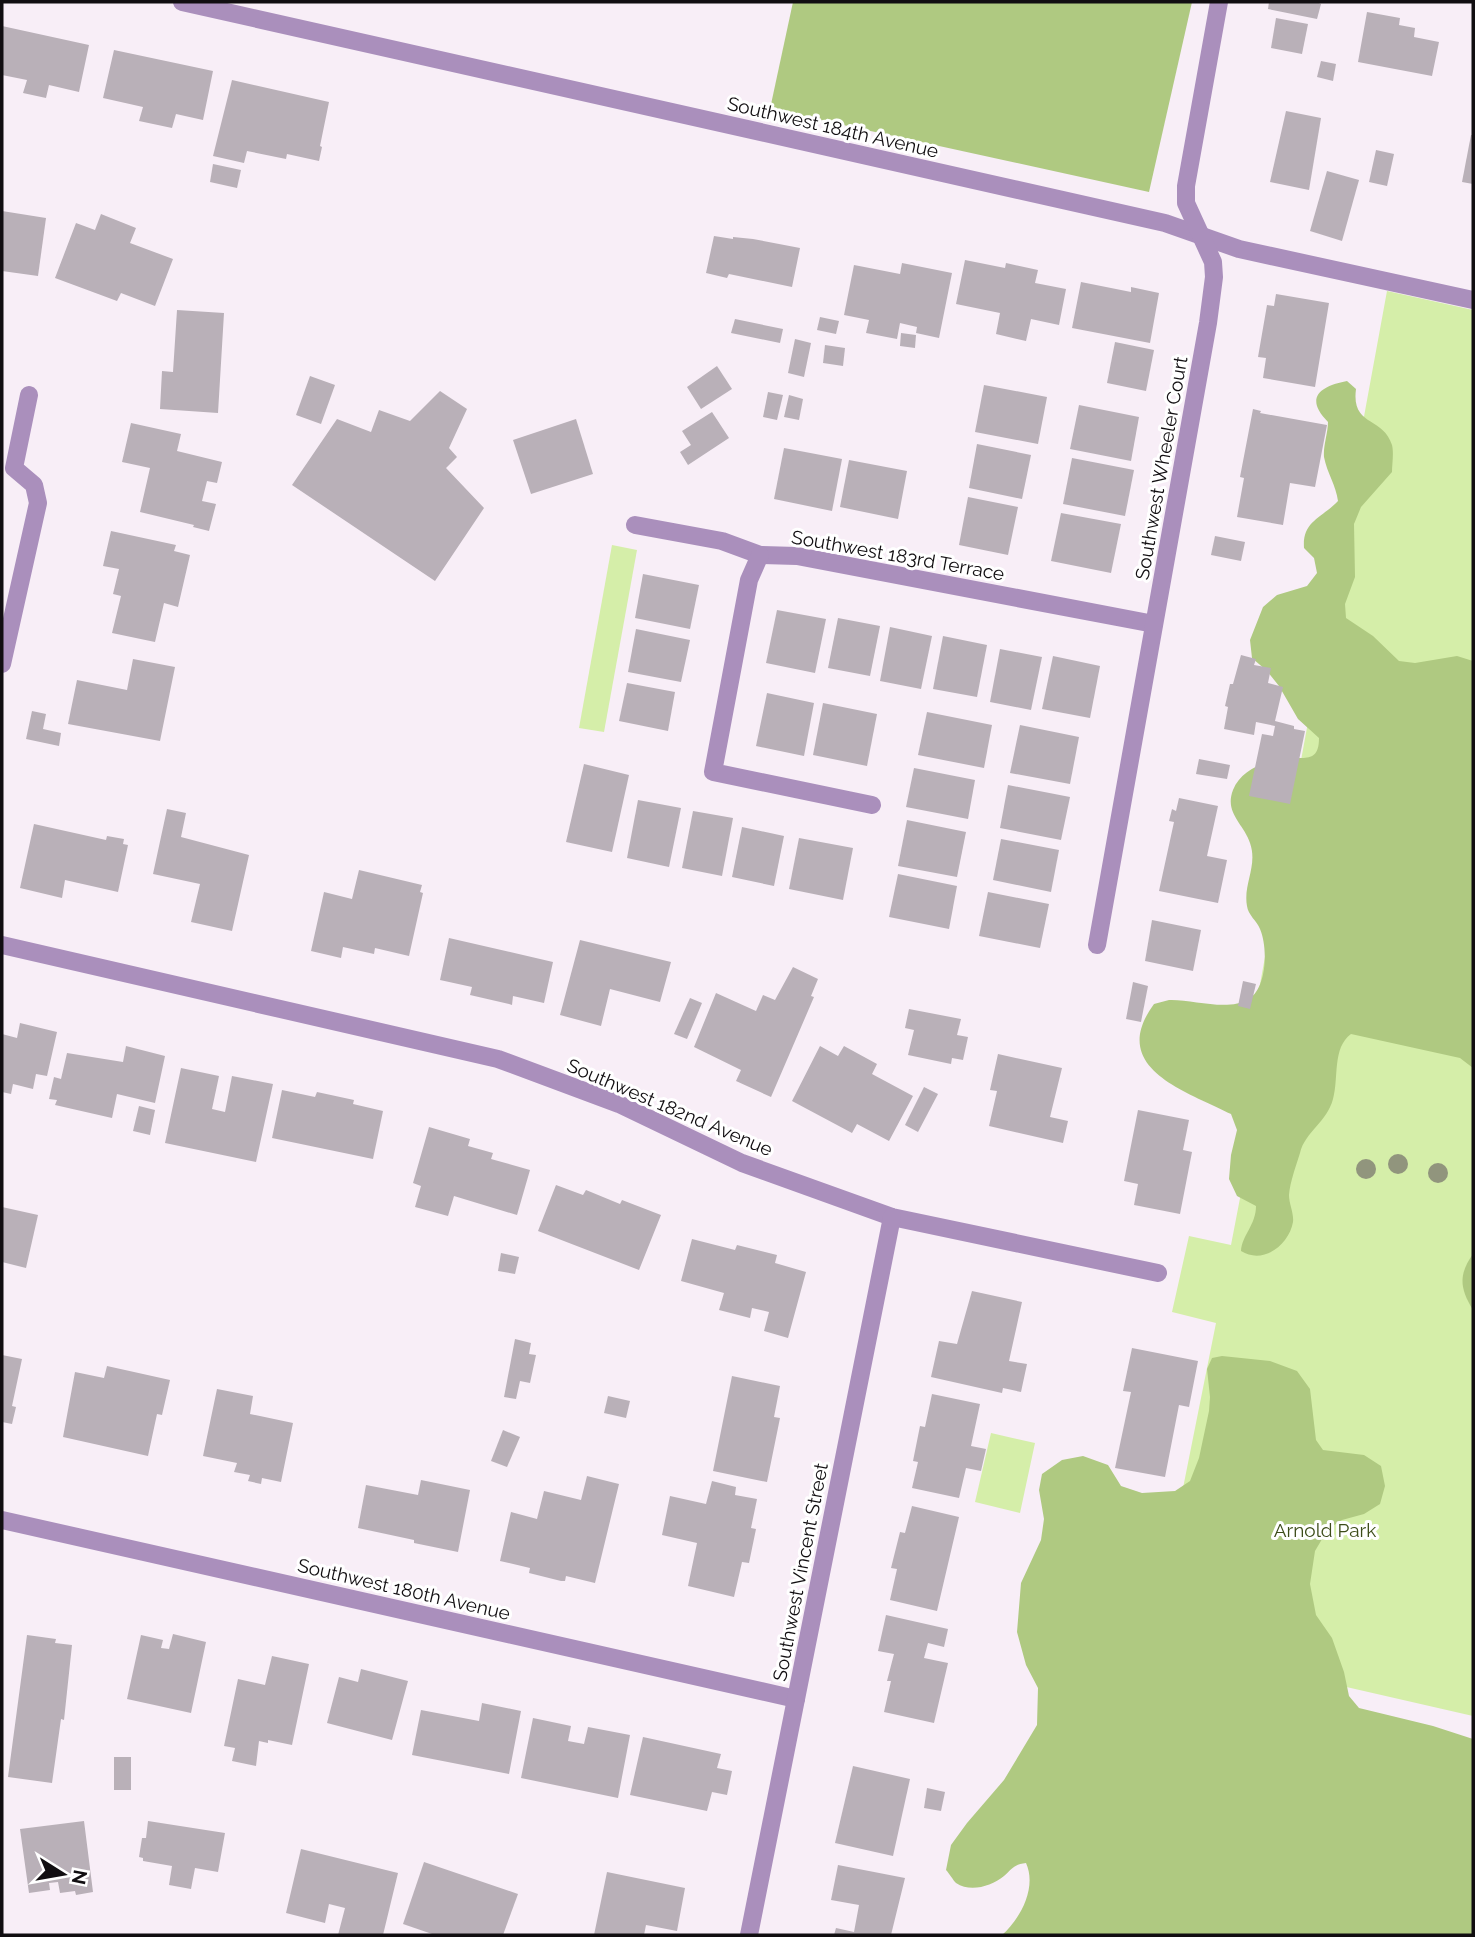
<svg xmlns="http://www.w3.org/2000/svg" width="1475" height="1937" viewBox="0 0 1475 1937" font-family="Raleway,sans-serif">
<rect width="100%" height="100%" fill="#f8eef7"/>
<g fill="#d5eea9">
<polygon points="1387,291 1473,310 1473,1716 1031,1615 1177,1518 1216,1323 1172,1312 1189,1236 1231,1245 1276,1011 1256,1006"/>
<polygon points="612,545 637,550 604,732 579,728"/>
<polygon points="991,1433 1035,1443 1020,1513 975,1502"/>
</g>
<g fill="#afc981">
<polygon points="793,2 1192,2 1149,192 770,109"/>
<path d="M1347,381L1356,389C1351,427 1383,416 1392,445C1394,453 1392,464 1392,472L1361,507L1354,524L1355,577L1345,604L1346,618L1373,636L1399,661L1415,663L1457,656L1473,661V1068L1460,1058L1351,1034C1332,1048 1339,1078 1333,1099C1327,1122 1305,1132 1300,1153C1296,1166 1290,1182 1289,1195C1289,1204 1294,1213 1293,1222C1289,1245 1263,1265 1241,1251C1242,1235 1256,1225 1256,1206L1237,1196L1229,1179L1231,1155L1237,1130L1231,1114C1186,1091 1107,1068 1154,1004C1159,1003 1164,1001 1169,1000C1192,999 1228,1012 1249,999C1267,988 1268,947 1260,929C1257,921 1248,915 1247,906C1243,884 1258,866 1250,843C1244,824 1224,813 1233,790C1241,770 1264,761 1285,758C1302,756 1319,765 1319,738L1298,719L1279,686L1267,671L1252,658L1250,640L1263,607L1277,595L1307,586L1317,573L1314,558L1304,548C1302,521 1322,518 1338,501C1336,485 1327,473 1324,457C1323,446 1328,433 1328,422C1304,398 1320,386 1347,381Z"/>
<path d="M1473,1254V1310C1460,1289 1458,1275 1473,1254Z"/>
<path d="M1222,1356L1270,1361L1297,1371L1310,1389L1316,1440L1323,1450L1364,1455L1381,1466L1385,1486L1380,1504L1364,1514L1342,1520L1328,1529L1315,1551L1310,1584L1316,1615L1332,1638L1344,1672L1349,1696L1359,1708L1433,1726L1473,1739V1935H1002C1021,1918 1037,1887 1026,1863C1014,1864 1012,1869 1004,1876C991,1886 971,1893 956,1883C953,1880 949,1873 946,1870L951,1845L967,1823L1004,1780L1037,1725L1038,1688L1026,1665L1017,1632L1021,1583L1041,1540L1044,1519L1039,1490L1042,1474L1062,1460L1083,1456L1108,1465L1121,1486L1142,1493L1175,1491L1190,1481L1199,1458L1209,1411L1210,1397L1207,1369L1212,1358Z"/>
</g>
<g fill="#b9b0b8">
<polygon points="1269,2 1317,2 1321,4 1317,19 1268,9"/>
<polygon points="1367,12 1400,18 1399,25 1415,28 1414,37 1439,42 1432,76 1358,62"/>
<polygon points="1276,18 1308,24 1302,54 1271,48"/>
<polygon points="2,26 89,45 79,92 49,85 46,98 23,93 27,80 2,75"/>
<polygon points="114,50 213,71 203,120 176,114 172,128 139,121 143,107 103,98"/>
<polygon points="1321,61 1336,64 1333,81 1317,77"/>
<polygon points="232,80 329,102 320,146 322,147 319,161 287,154 286,159 247,151 244,163 213,156"/>
<polygon points="1286,111 1321,118 1309,190 1270,182"/>
<polygon points="1471,135 1473,135 1473,184 1462,182"/>
<polygon points="1376,150 1394,154 1387,186 1369,182"/>
<polygon points="213,164 241,170 237,188 210,182"/>
<polygon points="1327,171 1359,180 1342,241 1310,231"/>
<polygon points="2,211 46,218 38,276 2,271"/>
<polygon points="101,214 136,228 130,243 173,259 155,306 121,293 117,301 55,278 76,223 95,230"/>
<polygon points="714,236 733,239 733,237 753,239 800,248 792,287 729,274 727,278 706,273"/>
<polygon points="965,260 1005,268 1006,263 1038,270 1035,283 1066,289 1059,325 1031,319 1026,341 996,334 1000,313 956,304"/>
<polygon points="902,263 952,273 939,338 916,333 917,327 900,323 897,339 866,333 869,320 844,315 854,265 900,274"/>
<polygon points="1081,282 1131,292 1131,287 1159,293 1150,343 1072,328"/>
<polygon points="1276,294 1329,303 1315,387 1263,378 1266,358 1258,357 1267,305 1274,306"/>
<polygon points="177,310 224,313 218,413 160,409 162,371 173,372"/>
<polygon points="820,317 839,321 836,334 817,330"/>
<polygon points="735,319 783,329 780,343 731,333"/>
<polygon points="901,333 916,335 915,348 900,346"/>
<polygon points="795,339 811,343 804,377 788,373"/>
<polygon points="1115,342 1154,350 1146,391 1107,383"/>
<polygon points="825,345 845,348 843,366 823,363"/>
<polygon points="717,366 732,389 701,409 687,387"/>
<polygon points="310,376 335,385 321,424 296,415"/>
<polygon points="984,385 1047,397 1038,444 975,432"/>
<polygon points="440,391 467,409 449,448 457,457 446,468 484,508 435,581 292,485 337,419 371,432 379,410 410,421"/>
<polygon points="768,392 783,395 777,420 763,417"/>
<polygon points="789,395 803,399 799,420 784,417"/>
<polygon points="1079,405 1139,417 1131,461 1070,449"/>
<polygon points="1253,409 1261,411 1260,413 1327,425 1315,487 1290,483 1283,525 1237,517 1244,478 1240,477"/>
<polygon points="712,412 729,438 688,465 680,452 691,445 682,431"/>
<polygon points="576,419 593,474 531,494 513,440"/>
<polygon points="131,423 181,434 177,451 222,462 217,483 207,481 202,501 216,504 209,531 193,527 194,525 140,512 150,468 122,462"/>
<polygon points="977,444 1031,455 1022,499 969,488"/>
<polygon points="784,448 842,459 832,511 774,499"/>
<polygon points="1072,458 1134,470 1125,516 1063,504"/>
<polygon points="849,460 907,471 898,519 840,507"/>
<polygon points="968,497 1018,507 1008,555 959,545"/>
<polygon points="1061,513 1121,524 1111,573 1051,561"/>
<polygon points="111,531 176,545 174,551 190,555 178,607 164,603 155,642 112,633 121,596 113,594 119,569 103,566"/>
<polygon points="1215,536 1245,542 1241,561 1211,555"/>
<polygon points="643,574 699,585 690,629 635,618"/>
<polygon points="777,610 826,619 815,673 766,663"/>
<polygon points="838,618 880,626 870,676 828,668"/>
<polygon points="890,627 932,636 921,689 880,681"/>
<polygon points="636,629 690,640 681,682 628,672"/>
<polygon points="943,636 987,645 977,697 933,689"/>
<polygon points="1000,649 1042,657 1031,710 990,702"/>
<polygon points="1241,655 1256,659 1254,665 1271,668 1268,683 1283,687 1275,721 1294,726 1294,729 1305,731 1290,804 1249,796 1262,734 1273,736 1275,726 1256,722 1254,735 1224,729 1228,707 1225,706 1230,684 1233,684"/>
<polygon points="1053,656 1100,666 1090,718 1042,709"/>
<polygon points="133,659 175,667 160,741 68,724 77,680 127,690"/>
<polygon points="627,683 675,692 668,731 619,721"/>
<polygon points="767,693 814,703 804,756 756,746"/>
<polygon points="823,703 877,714 867,766 813,755"/>
<polygon points="32,711 46,714 43,729 61,733 59,746 26,739"/>
<polygon points="927,712 992,725 984,768 918,755"/>
<polygon points="1020,725 1079,737 1070,784 1010,773"/>
<polygon points="1199,759 1230,765 1227,779 1196,774"/>
<polygon points="584,764 629,775 612,852 566,842"/>
<polygon points="914,768 975,780 968,819 906,807"/>
<polygon points="1008,785 1070,797 1061,840 1000,828"/>
<polygon points="1179,798 1218,806 1207,856 1227,860 1218,903 1159,891 1174,822 1169,821 1172,809 1176,811"/>
<polygon points="638,800 681,808 669,867 627,858"/>
<polygon points="167,809 186,813 181,837 249,855 232,931 191,922 200,884 153,874"/>
<polygon points="693,811 733,818 722,876 682,868"/>
<polygon points="907,820 966,832 957,877 898,866"/>
<polygon points="34,824 106,840 107,836 124,839 123,844 128,845 118,892 65,880 62,898 20,888"/>
<polygon points="742,827 784,836 774,886 732,877"/>
<polygon points="799,838 853,848 843,900 789,889"/>
<polygon points="1001,839 1059,850 1051,892 993,880"/>
<polygon points="359,870 422,885 420,892 423,893 409,956 375,948 374,954 343,947 341,958 311,951 324,892 352,899"/>
<polygon points="898,874 957,886 949,929 889,917"/>
<polygon points="988,892 1049,904 1040,948 979,936"/>
<polygon points="1152,920 1201,930 1193,971 1145,961"/>
<polygon points="449,938 553,962 544,1003 513,996 512,1005 509,1004 470,995 472,987 440,980"/>
<polygon points="580,940 671,962 660,1002 610,989 601,1026 560,1015"/>
<polygon points="793,967 818,979 811,996 814,997 771,1097 736,1081 741,1070 694,1047 716,993 756,1011 763,995 775,1000"/>
<polygon points="1243,981 1256,984 1250,1009 1238,1006"/>
<polygon points="1133,982 1148,986 1141,1022 1126,1019"/>
<polygon points="690,998 702,1003 687,1039 674,1034"/>
<polygon points="909,1009 961,1019 957,1035 968,1037 963,1060 952,1058 951,1064 908,1055 914,1030 905,1028"/>
<polygon points="20,1023 57,1032 47,1076 36,1074 33,1089 13,1084 11,1094 2,1092 2,1034 17,1038"/>
<polygon points="126,1046 165,1056 155,1103 117,1094 112,1118 55,1105 57,1100 49,1099 54,1077 61,1079 67,1053 123,1062"/>
<polygon points="820,1046 838,1056 844,1046 877,1064 872,1074 913,1096 889,1141 857,1124 852,1133 792,1101"/>
<polygon points="998,1054 1062,1068 1050,1117 1068,1121 1063,1143 989,1126 997,1091 990,1090"/>
<polygon points="181,1068 219,1076 212,1109 225,1112 232,1076 273,1084 256,1162 165,1143"/>
<polygon points="924,1087 938,1094 918,1132 905,1125"/>
<polygon points="282,1090 315,1097 317,1092 354,1100 353,1104 383,1111 373,1159 272,1138"/>
<polygon points="139,1106 155,1110 150,1135 133,1131"/>
<polygon points="1138,1110 1189,1120 1183,1150 1192,1152 1180,1214 1134,1205 1138,1184 1124,1181"/>
<polygon points="429,1127 470,1139 468,1146 493,1153 491,1159 530,1170 517,1215 454,1196 448,1216 415,1207 421,1186 413,1183"/>
<polygon points="556,1185 583,1195 586,1190 620,1204 622,1200 661,1215 639,1270 538,1231"/>
<polygon points="2,1207 38,1215 26,1268 2,1262"/>
<polygon points="692,1239 735,1250 737,1245 777,1255 775,1263 806,1272 788,1338 764,1331 769,1312 752,1308 750,1318 719,1310 724,1293 681,1281"/>
<polygon points="501,1253 519,1257 515,1274 498,1271"/>
<polygon points="972,1291 1022,1302 1009,1361 1027,1364 1021,1392 1003,1388 1002,1393 931,1377 939,1341 957,1344"/>
<polygon points="515,1339 531,1343 529,1354 536,1355 530,1383 520,1381 516,1399 504,1397"/>
<polygon points="1132,1348 1198,1361 1189,1407 1179,1405 1165,1477 1115,1468 1131,1392 1123,1391"/>
<polygon points="2,1355 22,1359 12,1406 16,1407 12,1424 2,1422"/>
<polygon points="107,1366 170,1380 162,1415 157,1414 148,1456 63,1437 75,1372 104,1378"/>
<polygon points="732,1376 780,1386 774,1417 780,1418 767,1482 713,1471"/>
<polygon points="217,1389 253,1396 250,1414 293,1423 281,1482 262,1478 261,1484 248,1481 250,1475 234,1472 237,1463 203,1456"/>
<polygon points="932,1394 980,1404 971,1446 986,1449 981,1471 966,1468 959,1498 912,1488 918,1462 913,1461 920,1426 925,1427"/>
<polygon points="608,1396 630,1401 626,1418 604,1413"/>
<polygon points="503,1430 520,1437 507,1467 491,1461"/>
<polygon points="587,1476 619,1484 595,1583 566,1576 565,1581 561,1581 529,1573 530,1568 500,1561 511,1512 537,1519 544,1491 581,1500"/>
<polygon points="421,1480 470,1490 458,1552 414,1543 414,1540 358,1528 366,1485 418,1495"/>
<polygon points="712,1481 736,1487 735,1495 757,1499 751,1528 756,1529 749,1563 742,1562 734,1597 688,1586 697,1543 662,1535 670,1496 706,1504"/>
<polygon points="912,1506 959,1517 937,1611 890,1600 897,1569 891,1568 900,1532 905,1533"/>
<polygon points="886,1615 948,1629 944,1647 928,1643 924,1658 948,1663 934,1723 884,1712 891,1681 887,1681 894,1654 878,1651"/>
<polygon points="173,1634 206,1642 191,1713 127,1699 141,1635 163,1640 161,1648 169,1649"/>
<polygon points="27,1635 56,1639 55,1643 72,1645 64,1720 61,1719 52,1783 8,1777"/>
<polygon points="272,1656 309,1664 292,1745 268,1740 268,1743 259,1741 256,1766 232,1761 235,1748 224,1746 238,1679 265,1685"/>
<polygon points="361,1669 408,1681 392,1740 327,1723 339,1677 358,1682"/>
<polygon points="482,1703 521,1711 509,1774 412,1755 421,1710 479,1721"/>
<polygon points="533,1718 571,1726 568,1741 584,1744 588,1727 630,1735 618,1798 521,1778"/>
<polygon points="643,1737 721,1754 717,1768 732,1771 727,1795 712,1792 707,1811 630,1795"/>
<rect x="114" y="1757" width="17" height="33"/>
<polygon points="853,1766 910,1779 893,1856 835,1843"/>
<polygon points="927,1788 945,1792 941,1811 924,1808"/>
<polygon points="84,1821 93,1892 76,1895 75,1891 60,1893 58,1882 49,1883 50,1890 29,1893 20,1829"/>
<polygon points="148,1821 225,1833 218,1872 195,1868 191,1889 169,1885 172,1866 143,1861 143,1858 139,1857 142,1838 146,1838"/>
<polygon points="301,1849 398,1873 383,1935 338,1935 345,1908 329,1904 325,1923 286,1913"/>
<polygon points="424,1862 518,1894 503,1935 435,1935 403,1924"/>
<polygon points="838,1865 905,1878 891,1935 834,1935 836,1928 854,1932 859,1905 831,1900"/>
<polygon points="607,1872 685,1888 677,1931 646,1925 644,1935 594,1935"/>
</g>
<g fill="none" stroke-linecap="round" stroke-linejoin="round">
<g stroke="#aa8fbc" stroke-width="18">
<polyline points="182,2 1165,223 1239,249 1473,300"/>
<polyline points="635,525 722,541 760,555 797,556 1154,624"/>
<polyline points="760,555 749,580 713,772 872,805"/>
<polyline points="2,664 38,503 34,485 14,468 29,395"/>
<polyline points="2,945 498,1059 619,1104 742,1163 892,1217 1158,1273"/>
<polyline points="1097,945 1208,323 1214,277 1213,262 1186,203 1186,186 1219,2"/>
<polyline points="2,1520 796,1699"/>
<polyline points="749,1935 892,1217"/>
</g>
</g>
<g fill="#91957d">
<circle cx="1398" cy="1164" r="10"/>
<circle cx="1366" cy="1169" r="10"/>
<circle cx="1438" cy="1173" r="10"/>
</g>
<g text-anchor="middle" dominant-baseline="central" stroke-width="6" stroke-linejoin="round" paint-order="stroke">
<g font-size="19" fill="#110e11" stroke="#fff">
<text transform="translate(833 127) rotate(13)">Southwest 184th Avenue</text>
<text transform="translate(1161 468) rotate(-80)">Southwest Wheeler Court</text>
<text transform="translate(898 555) rotate(10)">Southwest 183rd Terrace</text>
<text transform="translate(670 1107) rotate(23)">Southwest 182nd Avenue</text>
<text transform="translate(800 1572) rotate(-79)">Southwest Vincent Street</text>
<text transform="translate(404 1589) rotate(13)">Southwest 180th Avenue</text>
</g>
<g font-size="19" fill="#3c4c19" stroke="#fff">
<text x="1325" y="1530">Arnold Park</text>
</g>
</g>
<rect width="1475" height="1937" fill="none" stroke="#110e11" stroke-width="7"/>
<g transform="translate(63 1874) rotate(101)" stroke="#ffffff" stroke-width="5" paint-order="stroke">
<path d="M0-5L12 26L0 18L-12 26Z" fill="#110e11"/>
<text y="-10" font-size="19" font-weight="bold" text-anchor="middle" fill="#110e11">N</text>
</g>
</svg>
